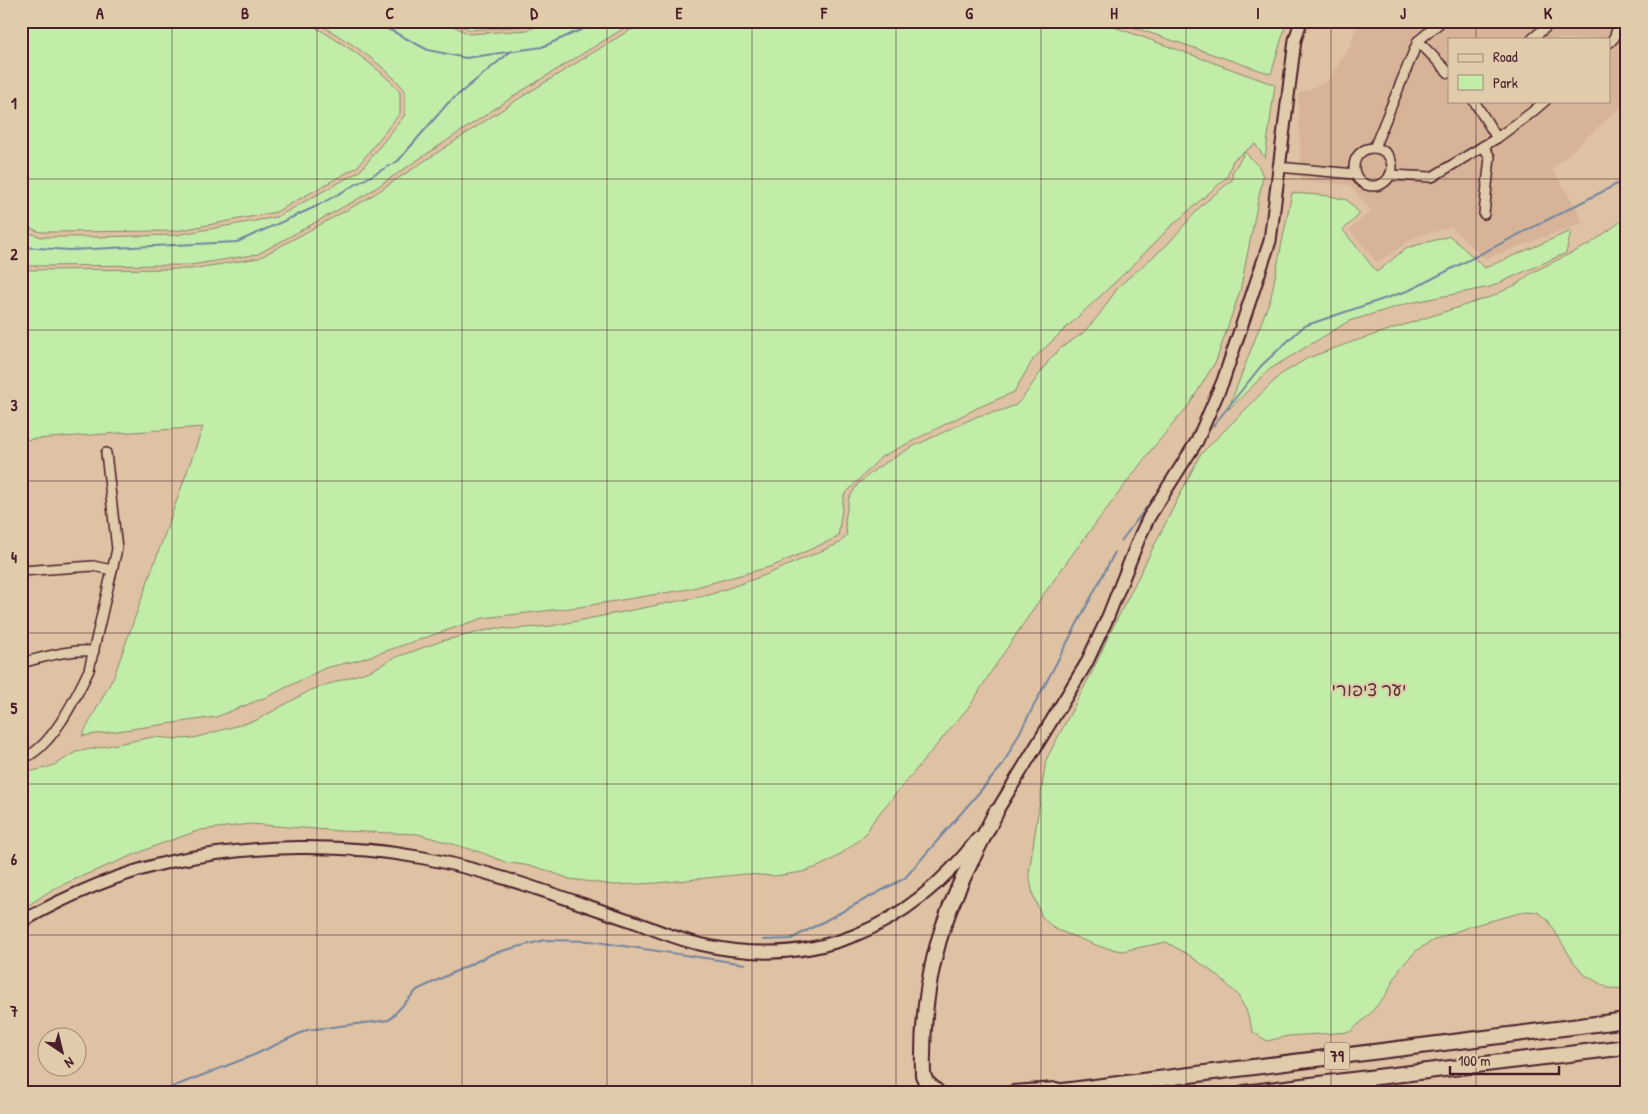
<svg xmlns="http://www.w3.org/2000/svg" width="1648" height="1114" viewBox="0 0 1648 1114" font-family="'Patrick Hand','Playpen Sans Hebrew',sans-serif">
<rect width="100%" height="100%" fill="#dfc2a3"/>
<filter id="ink" filterUnits="userSpaceOnUse"><feTurbulence type="fractalNoise" baseFrequency=".02" numOctaves="2"/><feDisplacementMap in="SourceGraphic" scale="10" xChannelSelector="R" yChannelSelector="G"/><feConvolveMatrix kernelMatrix="1 2 1 2 8 2 1 2 1" color-interpolation-filters="sRGB"/></filter>
<g filter="url(#ink)">
<path fill="#d7b498" fill-rule="evenodd" d="M1358,21H1627V101L1552,169L1578,210L1583,223L1485,259L1451,227L1413,238L1378,263L1349,230L1372,211L1349,185L1301,181L1298,94L1327,81L1350,47ZM1449,39H1609V101H1449Z"/>
<g fill="#c2eda9" stroke="#86866a">
<path d="M21,21H305C337,40 376,63 400,92V113L357,167L276,212L176,231L41,232L21,225Z"/>
<path d="M314,21H443L469,34L528,30L548,21H642L626,27L517,94L365,195L258,254L191,265L21,266V230L41,237H97L176,235L277,217L360,171L405,115V90C381,61 346,40 314,21Z"/>
<polygon points="452,21 538,21 527,26 470,30"/>
<polygon points="655,21 1098,21 1275,85 1265,158 1255,144 1233,160 1227,177 1169,228 1128,270 1034,358 1014,392 977,408 881,457 844,495 838,537 773,566 689,589 579,607 483,618 359,660 325,668 269,696 216,717 82,736 114,676 203,427 21,440 21,270 191,269 259,258 367,199 520,98 628,31"/>
<polygon points="1115,21 1287,21 1271,74"/>
<path d="M1245,152L1259,167L1263,176L1240,291L1216,361L1189,405L1152,449L1074,552L1036,605L989,675L972,703L882,810L871,824L868,831L859,840L838,856L820,866L802,872L775,876L745,874L657,883L614,885L570,879L537,867L505,862L480,852L418,834L341,831L251,824L200,830L155,846L80,877L53,889L21,910V774C32,770 43,770 54,765C62,762 68,756 76,752L153,737L178,739L194,738L257,720L311,690L372,670L394,658L442,641L496,628L512,629L552,626L709,595L763,576L840,543L847,535L845,521L849,498L858,484L877,468L912,447L978,416L1003,410L1016,405L1022,399L1050,359L1061,348L1083,333L1099,315L1119,286L1167,245L1202,205L1233,179L1232,173Z"/>
<polygon points="1292,193 1330,196 1347,200 1360,214 1343,230 1377,272 1406,248 1450,236 1485,268 1571,231 1566,253 1490,287 1409,303 1349,321 1270,369 1228,410 1271,297"/>
<polygon points="1627,217 1627,989 1608,988 1585,975 1573,961 1548,920 1538,912 1527,911 1471,926 1434,940 1417,950 1400,968 1387,993 1369,1015 1350,1032 1288,1036 1267,1041 1253,1032 1246,1010 1237,994 1217,975 1189,955 1166,942 1122,951 1101,947 1055,929 1042,917 1033,895 1029,873 1046,760 1091,674 1109,635 1200,455 1280,375 1308,358 1349,343 1493,296 1519,283 1533,272 1590,244"/>
</g>
<g fill="none" stroke-linecap="round" stroke-linejoin="round">
<g stroke="#7385a0" stroke-width="2">
<polyline points="373,21 428,50 466,58 542,47 601,21"/>
<polyline points="1243,21 1257,23 1263,21"/>
<polyline points="21,247 70,250 237,242 315,207 398,161 448,103 510,52"/>
<polyline points="1213,426 1261,366 1304,326 1410,290 1627,179"/>
<polyline points="1121,541 1159,491"/>
<polyline points="763,940 791,939 905,878 1002,766 1115,552"/>
<polyline points="157,1093 254,1055 307,1030 389,1020 417,990 494,953 545,940 590,941 745,964"/>
</g>
<defs>
<g id="minor">
<polyline points="1442,21 1418,41 1449,73"/>
<polyline points="1532,39 1553,21"/>
<polyline points="1609,43 1614,38 1620,21"/>
<polyline points="1474,101 1497,138"/>
<polyline points="1483,146 1490,157 1484,214"/>
<polyline points="1374,148 1418,41"/>
<circle cx="1373" cy="167" r="19"/>
<polyline points="1278,167 1355,174"/>
<polyline points="1390,175 1432,177 1497,138 1531,113 1545,101"/>
<polyline points="21,571 93,566 112,570"/>
<path d="M21,663C45,657 69,649 94,651"/>
<path d="M21,759C51,750 76,697 89,670L117,549L106,453"/>
</g>
<g id="major">
<polyline points="992,819 1086,664 1107,619 1140,536 1149,517 1197,441 1223,381 1270,241 1295,40 1301,21"/>
<path d="M21,922C68,895 120,873 173,861C254,844 343,843 424,858C497,872 565,899 635,922C656,930 677,939 699,944C813,971 908,929 978,838"/>
</g>
<g id="highway">
<path d="M938,1093L926,1082L923,1075C922,1034 925,995 935,955C947,904 973,858 996,812"/>
<polyline points="1013,1093 1056,1090"/>
<polyline points="1047,1093 1627,1020"/>
<polyline points="1244,1093 1627,1047"/>
</g>
</defs>
<use href="#minor" stroke="#4a1f2b" stroke-width="12"/>
<use href="#major" stroke="#4a1f2b" stroke-width="15"/>
<use href="#highway" stroke="#4a1f2b" stroke-width="18"/>
<use href="#minor" stroke="#e0ccab" stroke-width="9"/>
<use href="#major" stroke="#e0ccab" stroke-width="11"/>
<use href="#highway" stroke="#e0ccab" stroke-width="14"/>
</g>
</g>
<path fill="none" stroke="#4a1f2b" stroke-width="1" stroke-opacity="0.55" d="M172,21V1093M317,21V1093M462,21V1093M607,21V1093M752,21V1093M896,21V1093M1041,21V1093M1186,21V1093M1331,21V1093M1476,21V39M1476,101V1093M21,179H1627M21,330H1627M21,481H1627M21,633H1627M21,784H1627M21,935H1627"/>
<g text-anchor="middle" dominant-baseline="central" stroke-width="4.5" stroke-linejoin="round" paint-order="stroke">
<rect fill="#e0ccab" stroke="#775351" stroke-width="1" x="1324.5" y="1042.5" width="25" height="27" rx="4"/>
<g font-size="16" font-weight="bold" fill="#4a1f2b">
<text x="1337" y="1056">79</text>
</g>
<g font-size="18" fill="#563438" stroke="#e0ccab">
<text x="1369" y="689">יער ציפורי</text>
</g>
</g>
<rect width="1648" height="1114" fill="none" stroke="#e0ccab" stroke-width="55"/>
<rect x="1448" y="38" width="162" height="65" fill="#e0ccab" stroke="#a48778"/>
<rect x="1458" y="54" width="25" height="8" fill="#e0ccab" stroke="#a48778"/>
<text x="1493" y="62" font-size="15" fill="#4a1f2b">Road</text>
<rect x="1458" y="75" width="25" height="15" fill="#c2eda9" stroke="#a48778"/>
<text x="1493" y="88" font-size="15" fill="#4a1f2b">Park</text>
<g transform="translate(62 1052) rotate(145)"><circle r="24" fill="#e0ccab" stroke="#a48778"/>
<path d="M0-4L9 19L0 12L-9 19Z" fill="#4a1f2b"/>
<text y="-8" font-size="14" font-weight="bold" text-anchor="middle" fill="#4a1f2b">N</text>
</g>
<path d="M1450 1066v8h109v-8" fill="none" stroke="#4a1f2b" stroke-width="2.5"/>
<text x="1458" y="1066" font-size="15" fill="#4a1f2b" stroke="#e0ccab" stroke-width="4" paint-order="stroke">100 m</text>
<rect x="28" y="28" width="1592" height="1058" fill="none" stroke="#4a1f2b" stroke-width="2"/>
<g font-size="16" text-anchor="middle" font-weight="bold" fill="#4a1f2b">
<text x="100" y="19">A</text>
<text x="245" y="19">B</text>
<text x="390" y="19">C</text>
<text x="534" y="19">D</text>
<text x="679" y="19">E</text>
<text x="824" y="19">F</text>
<text x="969" y="19">G</text>
<text x="1114" y="19">H</text>
<text x="1258" y="19">I</text>
<text x="1403" y="19">J</text>
<text x="1548" y="19">K</text>
<text x="14" y="109">1</text>
<text x="14" y="260">2</text>
<text x="14" y="411">3</text>
<text x="14" y="563">4</text>
<text x="14" y="714">5</text>
<text x="14" y="865">6</text>
<text x="14" y="1017">7</text>
</g>
</svg>
